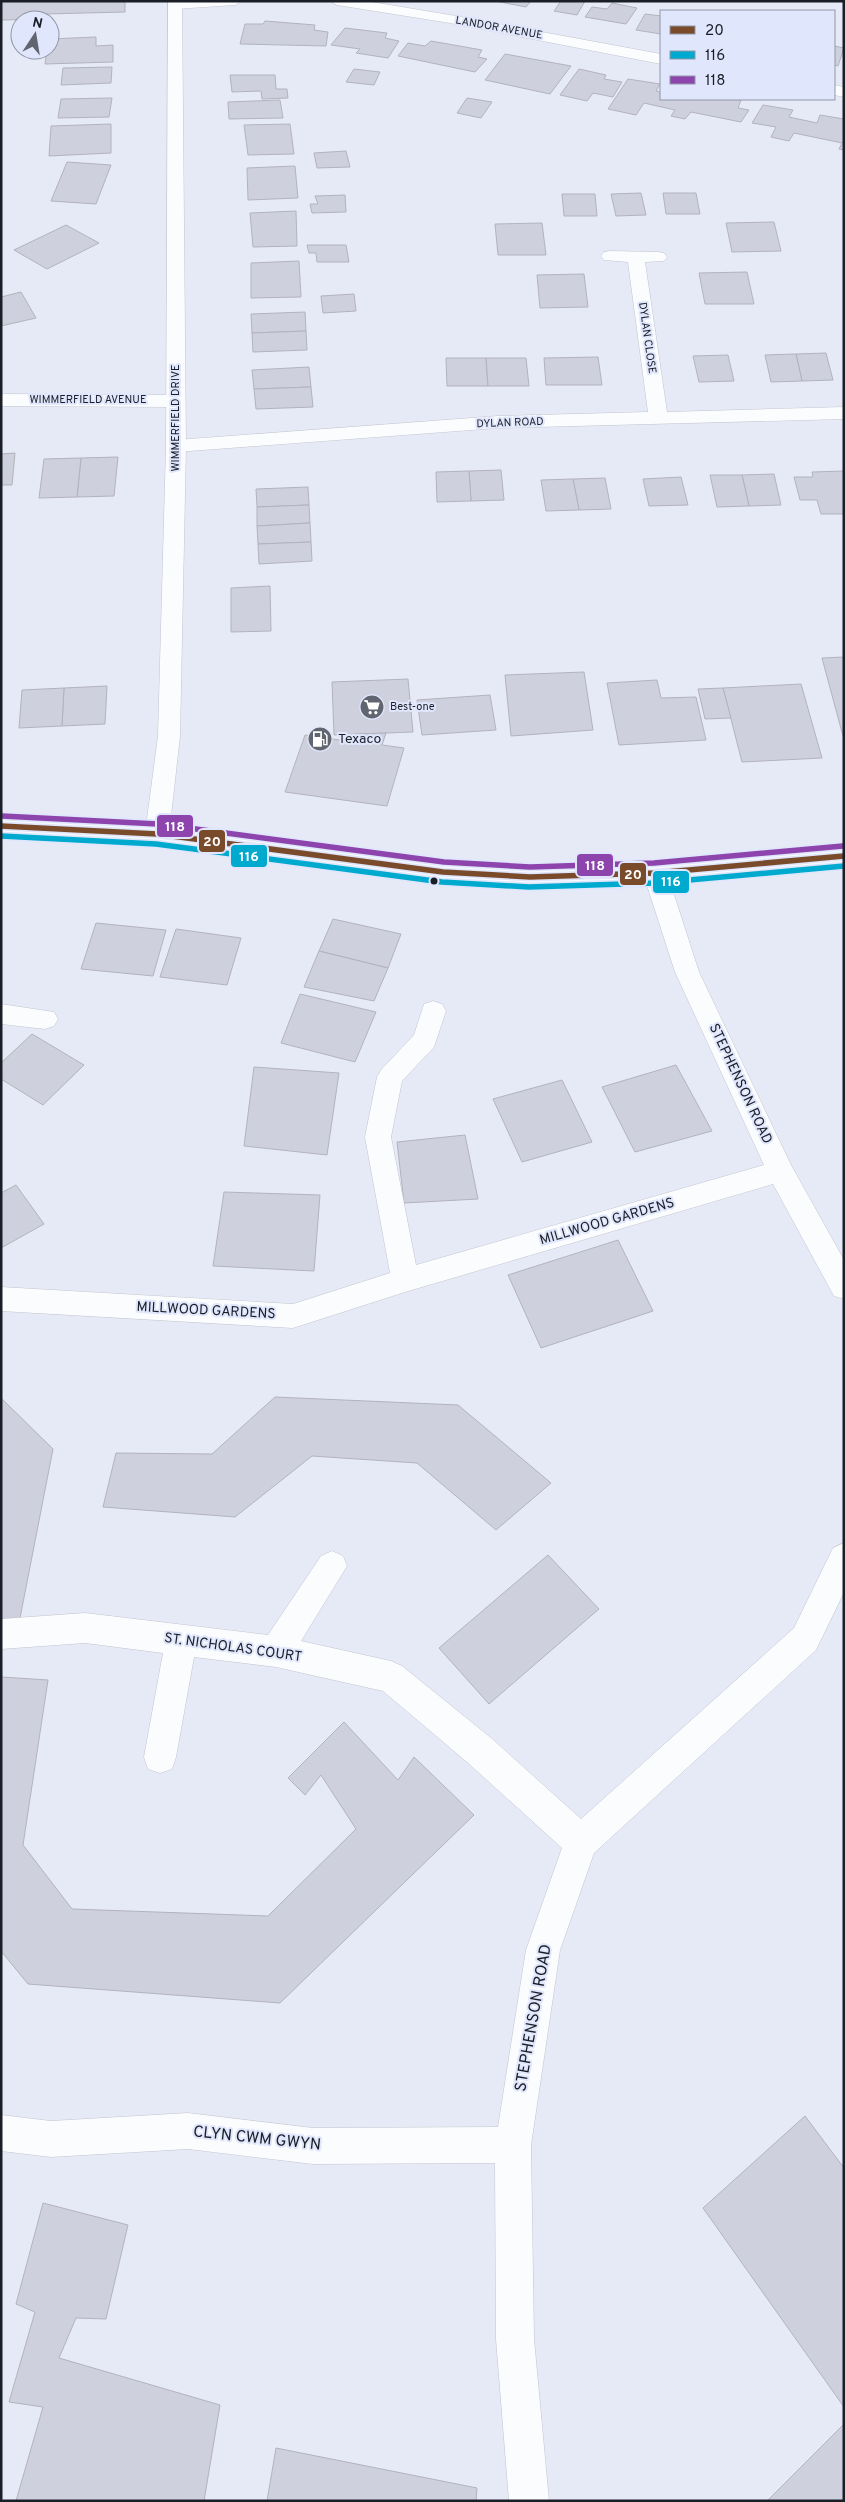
<svg xmlns="http://www.w3.org/2000/svg" width="845" height="2502" viewBox="0 0 845 2502" font-family="Overpass,sans-serif">
<rect width="100%" height="100%" fill="#e6eaf6"/>
<g fill="#cfd0dd" stroke="#b2b3bd">
<polygon points="1,1 125,1 125,12 44,14 44,19 1,20"/>
<polygon points="495,1 531,1 526,7"/>
<polygon points="561,1 585,1 577,15 554,11"/>
<polygon points="612,3 637,8 626,24 585,17 592,7 607,9"/>
<polygon points="645,14 661,16 661,34 636,30"/>
<polygon points="265,21 315,25 314,30 328,32 326,46 240,44 245,24 263,24"/>
<polygon points="345,28 387,33 385,38 399,41 388,58 356,53 360,49 331,45"/>
<polygon points="96,37 96,46 113,45 113,62 45,64 47,50 50,50 50,39"/>
<polygon points="431,41 482,50 478,57 487,59 475,72 398,56 408,43 425,46"/>
<polygon points="834,46 844,48 838,66 834,65"/>
<polygon points="505,54 571,66 550,94 485,80"/>
<polygon points="112,67 111,83 61,85 63,68"/>
<polygon points="354,69 380,72 374,85 346,82"/>
<polygon points="579,69 606,75 604,79 622,82 613,97 593,93 587,101 560,95"/>
<polygon points="230,75 275,75 276,89 287,89 288,98 262,99 261,91 232,92"/>
<polygon points="628,79 660,84 656,91 661,92 661,99 736,99 741,100 738,108 749,110 741,122 691,112 685,119 671,116 675,110 644,103 636,115 608,109"/>
<polygon points="112,98 109,117 58,118 61,99"/>
<polygon points="467,98 492,102 481,118 457,113"/>
<polygon points="280,100 283,118 229,119 228,102"/>
<polygon points="763,105 793,110 789,117 817,123 820,115 844,119 844,150 839,149 842,143 794,133 789,141 771,137 776,127 752,123"/>
<polygon points="111,124 111,153 49,156 51,126"/>
<polygon points="290,124 294,154 248,155 244,125"/>
<polygon points="346,151 350,167 317,168 314,153"/>
<polygon points="67,162 111,165 96,204 51,201"/>
<polygon points="295,166 298,198 248,200 247,168"/>
<polygon points="641,193 646,215 616,216 611,194"/>
<polygon points="663,193 696,193 700,214 666,214"/>
<polygon points="562,194 595,194 597,216 564,216"/>
<polygon points="345,195 346,212 312,213 310,204 318,204 315,196"/>
<polygon points="296,211 297,246 253,247 250,213"/>
<polygon points="774,222 781,251 732,252 726,223"/>
<polygon points="542,223 546,255 498,255 495,224"/>
<polygon points="66,225 99,243 47,269 14,250"/>
<polygon points="307,245 346,245 349,262 317,262 316,253 309,253"/>
<polygon points="299,261 301,297 251,298 251,263"/>
<polygon points="747,272 754,304 705,304 699,273"/>
<polygon points="584,274 588,307 540,308 537,275"/>
<polygon points="21,292 36,318 1,326 1,297"/>
<polygon points="354,294 356,311 323,313 321,296"/>
<polygon points="305,312 306,331 252,333 251,314"/>
<polygon points="306,331 307,350 253,352 252,333"/>
<polygon points="826,353 833,380 802,381 796,354"/>
<polygon points="796,354 802,381 771,382 765,355"/>
<polygon points="728,355 734,381 699,382 693,356"/>
<polygon points="598,357 602,385 546,385 544,358"/>
<polygon points="446,358 486,358 488,386 447,386"/>
<polygon points="486,358 526,358 529,386 488,386"/>
<polygon points="309,367 311,387 254,389 252,370"/>
<polygon points="311,387 313,407 256,409 254,389"/>
<polygon points="15,453 12,485 1,485 1,454"/>
<polygon points="118,457 114,496 77,497 81,458"/>
<polygon points="81,458 77,497 39,498 44,459"/>
<polygon points="501,470 504,500 471,501 469,471"/>
<polygon points="469,471 471,501 437,502 436,472"/>
<polygon points="844,471 844,514 821,514 817,500 800,500 794,477 813,477 812,472"/>
<polygon points="774,474 781,505 749,506 742,475"/>
<polygon points="710,475 742,475 749,506 717,507"/>
<polygon points="681,477 688,505 649,506 643,479"/>
<polygon points="605,478 611,509 579,510 573,479"/>
<polygon points="573,479 579,510 546,511 541,480"/>
<polygon points="308,487 309,505 257,507 256,489"/>
<polygon points="309,505 310,523 257,526 257,507"/>
<polygon points="310,523 311,542 258,544 257,526"/>
<polygon points="311,542 312,561 259,564 258,544"/>
<polygon points="270,586 271,631 231,632 231,588"/>
<polygon points="844,657 844,736 843,736 822,658"/>
<polygon points="584,672 593,730 511,736 505,675"/>
<polygon points="408,679 413,732 334,735 332,682"/>
<polygon points="657,680 661,698 696,697 706,740 619,745 607,683"/>
<polygon points="801,684 822,758 742,762 723,688"/>
<polygon points="107,686 105,724 62,726 64,688"/>
<polygon points="64,688 62,726 19,728 22,690"/>
<polygon points="723,688 731,718 705,719 698,689"/>
<polygon points="490,695 496,730 422,735 417,700"/>
<polygon points="386,733 382,745 404,748 387,806 285,792 305,735 353,742 356,734"/>
<polygon points="333,919 401,934 388,968 319,951"/>
<polygon points="96,923 166,930 153,976 81,969"/>
<polygon points="176,929 241,938 227,985 160,977"/>
<polygon points="319,951 388,968 374,1001 304,987"/>
<polygon points="300,994 376,1012 355,1062 281,1043"/>
<polygon points="32,1034 84,1065 43,1105 1,1079 1,1063"/>
<polygon points="676,1065 712,1131 635,1152 602,1087"/>
<polygon points="254,1067 339,1073 327,1155 244,1146"/>
<polygon points="562,1080 592,1142 522,1162 493,1099"/>
<polygon points="465,1135 478,1199 404,1203 397,1142"/>
<polygon points="16,1185 44,1224 1,1248 1,1193"/>
<polygon points="224,1192 320,1195 314,1271 213,1266"/>
<polygon points="618,1240 653,1311 541,1348 508,1275"/>
<polygon points="275,1397 458,1405 551,1483 496,1530 417,1463 312,1456 235,1517 103,1507 116,1453 212,1454"/>
<polygon points="1,1398 53,1449 20,1618 1,1619"/>
<polygon points="548,1555 599,1609 489,1704 439,1648"/>
<polygon points="1,1677 48,1680 23,1845 72,1909 268,1916 356,1829 321,1775 305,1795 288,1778 344,1722 398,1780 414,1757 474,1815 280,2003 28,1984 1,1951"/>
<polygon points="805,2116 844,2168 844,2407 703,2208"/>
<polygon points="43,2203 128,2225 106,2319 76,2318 59,2358 220,2405 204,2501 16,2501 43,2407 9,2402 35,2312 16,2304"/>
<polygon points="844,2424 844,2501 767,2501"/>
<polygon points="276,2448 477,2488 476,2501 267,2501"/>
</g>
<g fill="none" stroke-linecap="round" stroke-linejoin="round">
<defs>
<g id="street">
<polygon points="242,1 235,5 175,9 168,5 172,1"/>
<polygon points="330,1 366,1 450,15 661,54 661,64 450,23 337,5"/>
<polygon points="834,85 844,87 844,97 834,95"/>
<polygon points="610,251 658,252 664,253 667,257 664,261 645,262 667,412 844,407 844,419 498,428 176,452 169,450 166,446 169,442 176,440 498,416 648,412 628,262 604,260 601,256 604,252"/>
<polygon points="1,394 176,395 183,397 185,401 183,405 176,407 1,406"/>
<polygon points="655,864 663,867 667,873 699,972 791,1165 844,1260 844,1299 834,1296 773,1184 405,1292 293,1328 1,1311 1,1287 293,1304 390,1273 365,1137 377,1077 381,1070 414,1035 424,1004 433,1001 442,1004 446,1011 434,1047 402,1081 391,1137 416,1265 764,1165 675,972 643,873 647,867"/>
<polygon points="1,1004 54,1012 58,1019 54,1026 45,1029 1,1024"/>
<polygon points="844,1543 844,1592 816,1650 594,1853 560,1950 531,2145 534,2339 549,2501 509,2501 496,2339 495,2163 313,2164 188,2149 51,2157 1,2151 1,2115 51,2121 188,2113 313,2128 498,2127 526,1950 562,1848 467,1762 383,1691 276,1667 194,1657 176,1757 172,1769 160,1773 148,1769 144,1757 163,1653 85,1643 1,1649 1,1619 85,1613 268,1635 321,1556 332,1551 343,1556 347,1566 301,1641 391,1661 402,1666 491,1738 581,1819 794,1628 833,1548"/>
</g>
<polygon id="secondary" points="168,1 182,1 186,446 180,736 169,834 165,840 157,842 149,840 145,834 158,736 166,446"/>
<polygon id="primary" points="1,818 157,826 443,863 530,868 655,864 844,847 844,865 655,882 530,886 443,881 157,842 1,834"/>
</defs>
<use href="#street" stroke="#c2c5cf" stroke-width="1"/>
<use href="#secondary" stroke="#c2c5cf" stroke-width="1"/>
<use href="#primary" stroke="#c2c5cf" stroke-width="1"/>
<use href="#street" fill="#fbfcfe" fill-rule="evenodd"/>
<use href="#secondary" fill="#fbfcfe" fill-rule="evenodd"/>
<use href="#primary" fill="#fbfcfe" fill-rule="evenodd"/>
<defs>
<polyline id="bus-1" points="1,826 157,834 443,872 530,877 655,873 844,856"/>
<polyline id="bus-2" points="1,836 156,844 442,882 529,887 656,883 844,866"/>
<polyline id="bus-3" points="2,816 158,824 444,862 530,867 654,863 843,846"/>
</defs>
<use href="#bus-1" stroke="#e0e7fc" stroke-width="9"/>
<use href="#bus-2" stroke="#e0e7fc" stroke-width="9"/>
<use href="#bus-3" stroke="#e0e7fc" stroke-width="9"/>
<use href="#bus-1" stroke="#7a4b2a" stroke-width="5.5"/>
<use href="#bus-2" stroke="#00a9ce" stroke-width="5.5"/>
<use href="#bus-3" stroke="#8e44ad" stroke-width="5.5"/>
</g>
<defs>
<symbol id="supermarket-disc" viewBox="-11 -11 22 22"><circle r="9.5" fill="#61656f" stroke="#e0e7fc"/><path d="M-6-5.5h2.5l.6 2H6L4.5 2H-2.5L-4.4-4H-6ZM-1.5 3.2a1.3 1.3 0 1 0 .1 0ZM3 3.2a1.3 1.3 0 1 0 .1 0Z" fill="#fff"/></symbol>
<symbol id="fuel-disc" viewBox="-11 -11 22 22"><circle r="9.5" fill="#61656f" stroke="#e0e7fc"/><path d="M-5.5-6h7V0h2V4h1.3V-2.5L3-4.5l.8-.8L6-3V5H2.5V1h-1V6h-7ZM-4.2-4.7v3.2H.2V-4.7Z" fill="#fff"/></symbol>
</defs>
<g fill-rule="evenodd">
<use href="#supermarket-disc" x="358" y="693" width="28" height="28"/>
<use href="#fuel-disc" x="306" y="725" width="28" height="28"/>
</g>
<circle fill="#1a1e27" stroke="#e0e7fc" stroke-width="2" cx="434" cy="881" r="4.5"/>
<g text-anchor="middle" dominant-baseline="central" stroke-width="4" stroke-linejoin="round" paint-order="stroke">
<g font-size="11" fill="#1a1e27" stroke="#e0e7fc">
<text transform="translate(499 28) rotate(10)">LANDOR AVENUE</text>
<text transform="translate(647 338) rotate(82)">DYLAN CLOSE</text>
<text x="88" y="400">WIMMERFIELD AVENUE</text>
<text transform="translate(176 418) rotate(-90)">WIMMERFIELD DRIVE</text>
<text transform="translate(510 423) rotate(-2)">DYLAN ROAD</text>
</g>
<g font-size="11" fill="#1a1e27" stroke="#e0e7fc" text-anchor="start">
<text x="390" y="707">Best-one</text>
</g>
<g font-size="14" fill="#1a1e27" stroke="#e0e7fc" text-anchor="start">
<text x="338" y="739">Texaco</text>
</g>
<g font-size="14" fill="#1a1e27" stroke="#e0e7fc">
<text transform="translate(740 1084) rotate(65)">STEPHENSON ROAD</text>
<text transform="translate(607 1222) rotate(-16)">MILLWOOD GARDENS</text>
<text transform="translate(206 1311) rotate(3)">MILLWOOD GARDENS</text>
<text transform="translate(233 1648) rotate(8)">ST. NICHOLAS COURT</text>
</g>
<g font-size="16" fill="#1a1e27" stroke="#e0e7fc">
<text transform="translate(534 2018) rotate(-80)">STEPHENSON ROAD</text>
<text transform="translate(257 2139) rotate(6)">CLYN CWM GWYN</text>
</g>
</g>
<g stroke="#e0e7fc" stroke-width="2">
<rect x="156" y="814" width="38" height="24" rx="5" fill="#8e44ad"/>
<rect x="198" y="829" width="28" height="24" rx="5" fill="#7a4b2a"/>
<rect x="230" y="844" width="38" height="24" rx="5" fill="#00a9ce"/>
<rect x="576" y="853" width="38" height="24" rx="5" fill="#8e44ad"/>
<rect x="619" y="862" width="28" height="24" rx="5" fill="#7a4b2a"/>
<rect x="652" y="870" width="38" height="24" rx="5" fill="#00a9ce"/>
</g>
<g font-size="14" text-anchor="middle" font-weight="bold" fill="#fff">
<text x="175" y="831">118</text>
<text x="212" y="846">20</text>
<text x="249" y="861">116</text>
<text x="595" y="870">118</text>
<text x="633" y="879">20</text>
<text x="671" y="886">116</text>
</g>
<rect width="845" height="2502" fill="none" stroke="#1a1e27" stroke-width="5"/>
<rect x="660" y="10" width="175" height="90" fill="#e0e7fc" stroke="#9197a7"/>
<rect x="670" y="26" width="25" height="8" fill="#7a4b2a" stroke="#9197a7"/>
<text x="705" y="35" font-size="15" fill="#1a1e27">20</text>
<rect x="670" y="51" width="25" height="8" fill="#00a9ce" stroke="#9197a7"/>
<text x="705" y="60" font-size="15" fill="#1a1e27">116</text>
<rect x="670" y="76" width="25" height="8" fill="#8e44ad" stroke="#9197a7"/>
<text x="705" y="85" font-size="15" fill="#1a1e27">118</text>
<g transform="translate(35 35) rotate(12)"><circle r="24" fill="#e0e7fc" stroke="#9197a7"/>
<path d="M0-4L9 19L0 12L-9 19Z" fill="#61656f"/>
<text y="-8" font-size="14" font-weight="bold" text-anchor="middle" fill="#1a1e27">N</text>
</g>
</svg>
